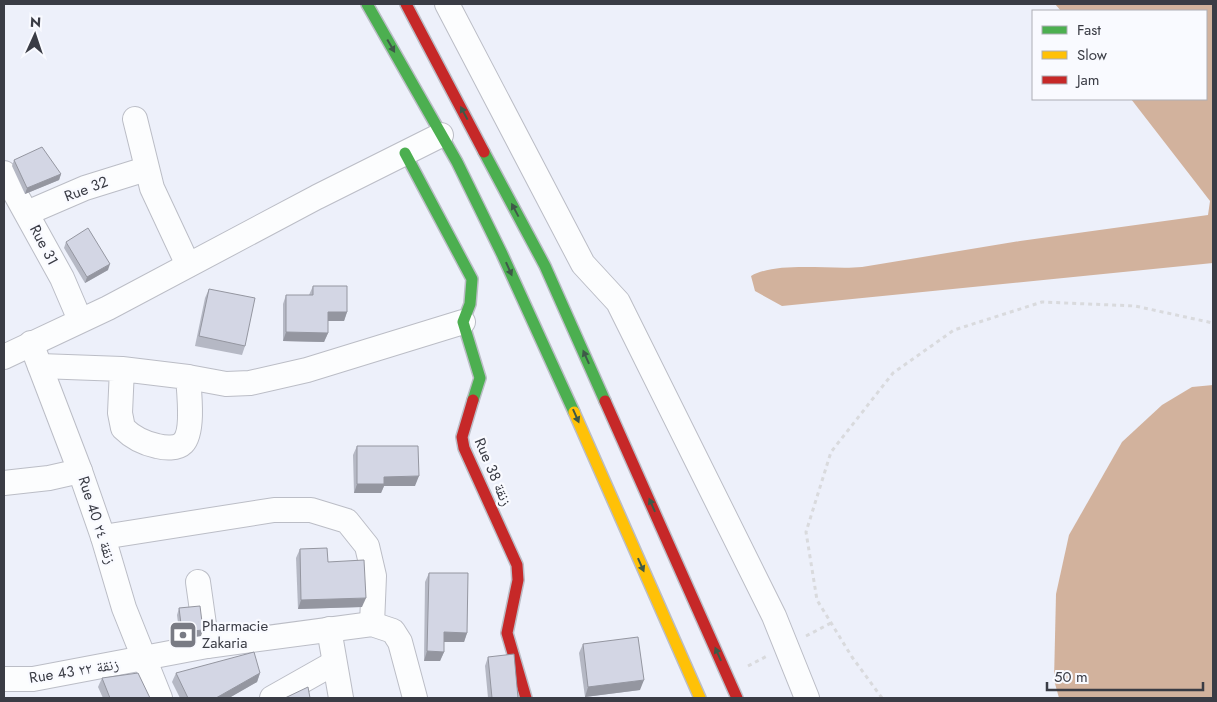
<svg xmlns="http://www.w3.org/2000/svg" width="1217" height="702" viewBox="0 0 1217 702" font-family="Jost,'Noto Naskh Arabic',sans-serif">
<rect width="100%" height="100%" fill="#edf0fa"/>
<g fill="#d2b29d">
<path d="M1055,4H1213V263L782,306L755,291L751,276C777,261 830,270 862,267L1020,241L1208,215L1210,201L1131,99H1206V11H1061Z"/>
<polygon points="1213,385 1213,698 1059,698 1054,680 1056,594 1069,535 1122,442 1162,405 1192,387"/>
</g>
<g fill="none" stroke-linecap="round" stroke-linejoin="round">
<defs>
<g id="street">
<polyline points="447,4 583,264 618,302 774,616 807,698"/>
<polyline points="135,119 152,188 188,265"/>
<polyline points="4,173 62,278 80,320"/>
<polyline points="27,213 85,188 146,169"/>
<polyline points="31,343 80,471 103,537 124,608 160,698"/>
<polyline points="4,357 108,308 317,197 441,135"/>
<path d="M40,366L122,369L188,377C189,391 194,432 183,443C177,449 165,448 157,446C143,443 133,438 123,428L120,413L122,369"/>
<polyline points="188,377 226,384 250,383 307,370 463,322"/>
<polyline points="4,483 49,478 80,471"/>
<polyline points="103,537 274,510 311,510 347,521 367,546 374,576 372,624"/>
<polyline points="198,582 207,646"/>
<polyline points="329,629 341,698"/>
<polyline points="4,679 33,679 207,646 372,624 393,631 400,642 415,698"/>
<polyline points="272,698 334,663"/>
</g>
<g id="fast">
<polyline points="367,4 457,162 502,254 574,412"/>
<polyline points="484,152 545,266 605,401"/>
<polyline points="405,153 472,279 470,304 463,322 480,378 473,400"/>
</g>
<polyline id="slow" points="574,412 700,698"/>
<g id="jam">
<polyline points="406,4 484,152"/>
<polyline points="473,400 462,437 464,448 517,565 518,580 507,633 526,698"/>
<polyline points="605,401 737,698"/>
</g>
</defs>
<use href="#street" stroke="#bbbdc6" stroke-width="26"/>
<use href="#fast" stroke="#bbbdc6" stroke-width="14"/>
<use href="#slow" stroke="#bbbdc6" stroke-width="14"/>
<use href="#jam" stroke="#bbbdc6" stroke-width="14"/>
<g stroke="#d9dadd" stroke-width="3" stroke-dasharray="4 4" stroke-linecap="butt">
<polyline points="806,636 831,623"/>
<polyline points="748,666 767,656"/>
<polyline points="882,698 852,657 817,600 806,532 831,452 893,373 954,330 1042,302 1135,306 1213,323"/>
</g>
<use href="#street" stroke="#fcfdfe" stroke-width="24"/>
<use href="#fast" stroke="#4caf50" stroke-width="11"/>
<use href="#slow" stroke="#ffc107" stroke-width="11"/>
<use href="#jam" stroke="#c62828" stroke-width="11"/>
</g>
<g fill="#b5b8c4">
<polygon points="14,160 61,174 59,180 25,194 12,166"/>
<polygon points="66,242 108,270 85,283 64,248"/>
<polygon points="313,286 347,312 344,321 328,321 328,333 324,342 283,341 283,304 286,295 309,295"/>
<polygon points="209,289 245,346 242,355 195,346 205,298"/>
<polygon points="357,446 415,486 384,486 381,493 354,493 353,455"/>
<polygon points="300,549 328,562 362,607 298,609 296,558"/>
<polygon points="429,573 467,633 464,642 444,642 444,652 440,661 424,661 425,582"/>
<polygon points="179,608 201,636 180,639 177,615"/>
<polygon points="583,644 640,690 585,697 579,653"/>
<polygon points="488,657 518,698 488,698 485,666"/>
<polygon points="176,673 260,673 257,682 229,698 180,698 172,682"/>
<polygon points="102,678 150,698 103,698 98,687"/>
</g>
<g fill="#9496a0">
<polygon points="61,174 59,180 25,194 27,188"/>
<polygon points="110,264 108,270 85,283 87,277"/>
<polygon points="328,312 347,312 344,321 324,321"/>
<polygon points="286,332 328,333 324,342 283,341"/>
<polygon points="419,476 415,486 384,486 381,493 354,493 357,484 384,477"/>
<polygon points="366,598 362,607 298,609 301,600"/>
<polygon points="203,630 201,636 180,639 182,632"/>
<polygon points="444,632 467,633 464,642 441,642"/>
<polygon points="427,651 444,652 440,661 424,661"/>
<polygon points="260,673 257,682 229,698 216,698"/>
<polygon points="644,680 640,690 585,697 588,687"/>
</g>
<g fill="#d3d6e4" stroke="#9496a0">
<polygon points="42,147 61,174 27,188 14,160"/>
<polygon points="88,228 110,264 87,277 66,242"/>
<polygon points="313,286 347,286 347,312 328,312 328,333 286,332 286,295 313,295"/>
<polygon points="209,289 255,298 245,346 199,336"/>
<polygon points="357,446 418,446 419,476 384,477 384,484 357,484"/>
<polygon points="327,548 328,562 364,560 366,598 301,600 300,549"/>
<polygon points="429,573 468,573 467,633 444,632 444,652 427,651"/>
<polygon points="200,606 203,630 182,632 179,608"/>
<polygon points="638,637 644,680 588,687 583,644"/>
<polygon points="254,652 260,673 216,698 188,698 176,673"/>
<polygon points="514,654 518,698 492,698 488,657"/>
<polygon points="138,673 150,698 110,698 102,678"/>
<polygon points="308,687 310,698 285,698"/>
</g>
<defs><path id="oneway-solid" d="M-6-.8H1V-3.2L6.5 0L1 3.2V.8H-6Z" transform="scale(1.25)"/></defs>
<g fill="#3e5948">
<use href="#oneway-solid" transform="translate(391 46) rotate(60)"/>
<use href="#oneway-solid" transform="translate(464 113) rotate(-118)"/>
<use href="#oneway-solid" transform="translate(515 210) rotate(-118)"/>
<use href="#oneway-solid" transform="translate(509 269) rotate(66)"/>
<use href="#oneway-solid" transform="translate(586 357) rotate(-114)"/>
<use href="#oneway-solid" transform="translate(576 416) rotate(66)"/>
<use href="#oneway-solid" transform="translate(652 505) rotate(-114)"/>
<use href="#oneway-solid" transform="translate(641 565) rotate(66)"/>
<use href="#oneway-solid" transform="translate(718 654) rotate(-114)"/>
</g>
<defs>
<symbol id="bank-square" viewBox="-11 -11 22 22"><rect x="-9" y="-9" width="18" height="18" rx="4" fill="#797b84" stroke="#f9faff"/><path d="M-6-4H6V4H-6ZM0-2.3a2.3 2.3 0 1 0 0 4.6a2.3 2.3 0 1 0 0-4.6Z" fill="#fff"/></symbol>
</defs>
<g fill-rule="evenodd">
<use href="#bank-square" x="167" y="619" width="32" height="32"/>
</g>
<g text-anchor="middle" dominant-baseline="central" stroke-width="4.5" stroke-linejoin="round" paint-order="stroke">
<g font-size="15" fill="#3a3c45" stroke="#f9faff">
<text transform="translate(86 189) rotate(-21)">Rue 32</text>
<text transform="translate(44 245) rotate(62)">Rue 31</text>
<text transform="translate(493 472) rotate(67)">Rue 38 زنقة</text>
<text transform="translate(97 520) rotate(72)">Rue 40 زنقة ٢٤</text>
<text transform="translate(74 671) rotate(-9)">Rue 43 زنقة ٢٢</text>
</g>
<g font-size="15" fill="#3a3c45" stroke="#f9faff" text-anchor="start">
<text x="202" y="626">Pharmacie<tspan x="202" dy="17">Zakaria</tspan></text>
</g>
</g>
<rect width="1217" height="702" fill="none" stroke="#3a3c45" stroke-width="10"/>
<rect x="1032" y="10" width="175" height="90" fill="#f9faff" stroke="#adaeb5"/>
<rect x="1042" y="26" width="25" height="8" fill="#4caf50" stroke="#adaeb5"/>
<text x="1077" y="35" font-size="15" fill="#3a3c45">Fast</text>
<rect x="1042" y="51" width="25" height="8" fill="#ffc107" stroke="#adaeb5"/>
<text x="1077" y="60" font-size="15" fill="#3a3c45">Slow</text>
<rect x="1042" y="76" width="25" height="8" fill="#c62828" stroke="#adaeb5"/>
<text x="1077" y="85" font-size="15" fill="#3a3c45">Jam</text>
<g transform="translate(35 35) rotate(3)" stroke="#f9faff" stroke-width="4" paint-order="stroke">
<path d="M0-4L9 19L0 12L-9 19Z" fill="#3a3c45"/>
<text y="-8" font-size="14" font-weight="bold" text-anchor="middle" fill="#3a3c45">N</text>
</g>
<path d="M1047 682v8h156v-8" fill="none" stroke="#3a3c45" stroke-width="2.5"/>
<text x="1054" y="682" font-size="15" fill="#3a3c45" stroke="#f9faff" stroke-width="4" paint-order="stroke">50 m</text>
</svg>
